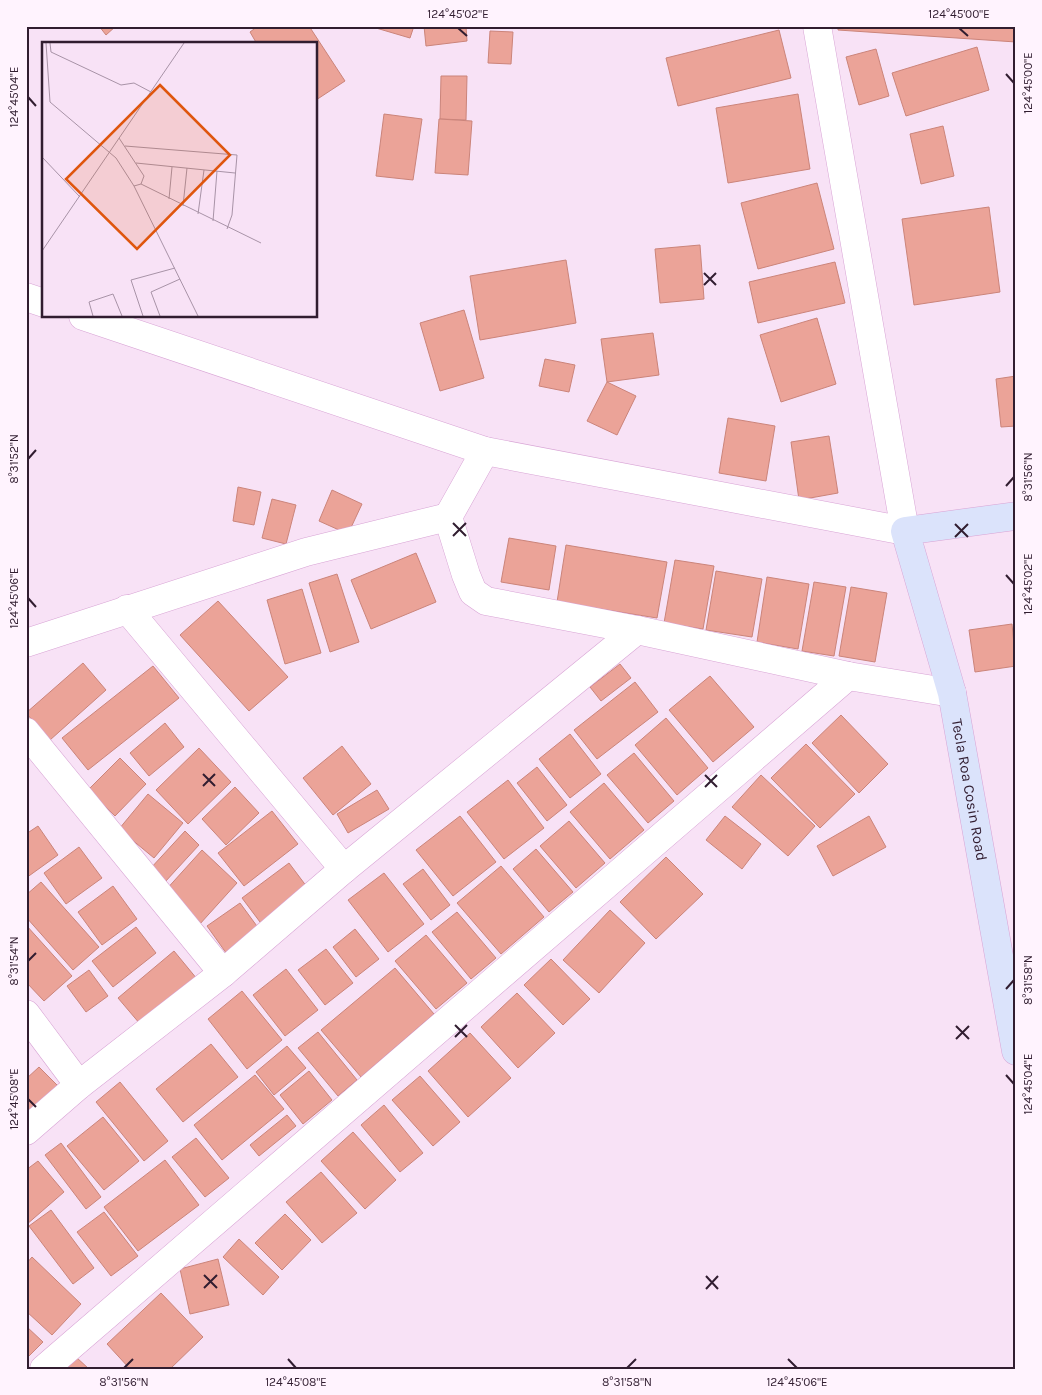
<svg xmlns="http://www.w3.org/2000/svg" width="1042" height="1395" viewBox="0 0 1042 1395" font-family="Karla,sans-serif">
<rect width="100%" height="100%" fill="#f8e2f6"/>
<g fill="#eba398" stroke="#cb847a">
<polygon points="99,26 116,26 106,35"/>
<polygon points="258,26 309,26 345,81 316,100 316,44 257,44 250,32"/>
<polygon points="376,26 414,26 410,38 376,28"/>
<polygon points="424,26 466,26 467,41 426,46"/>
<polygon points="838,26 1016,26 1016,42 838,30"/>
<polygon points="779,30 791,78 678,106 666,58"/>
<polygon points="490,31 513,32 511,64 488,63"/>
<polygon points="977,47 989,90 906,116 892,73"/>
<polygon points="876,49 889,96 859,105 846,57"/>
<polygon points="441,76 467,76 466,120 440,119"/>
<polygon points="798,94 810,169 728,183 716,108"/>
<polygon points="384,114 422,119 413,180 376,176"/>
<polygon points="439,119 472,121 468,175 435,173"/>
<polygon points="943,126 954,176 921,184 910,134"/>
<polygon points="817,183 834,249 758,269 741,203"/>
<polygon points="989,207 1000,292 914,305 902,219"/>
<polygon points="700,245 704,299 660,303 655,249"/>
<polygon points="566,260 576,323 480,340 470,276"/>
<polygon points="835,262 845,303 758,323 749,282"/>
<polygon points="464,310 484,378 440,391 420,323"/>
<polygon points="817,318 836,384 781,402 760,335"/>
<polygon points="653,333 659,375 607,382 601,339"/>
<polygon points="545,359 575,365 569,392 539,386"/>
<polygon points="1016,376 1016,426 1001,427 996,379"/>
<polygon points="607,382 636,396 617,435 587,421"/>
<polygon points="728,418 775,426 766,481 719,473"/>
<polygon points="829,436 838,493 799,500 791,442"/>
<polygon points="238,487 261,492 254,525 233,521"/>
<polygon points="332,490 362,504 348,534 319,521"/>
<polygon points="272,499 296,505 286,544 262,538"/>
<polygon points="509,538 556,546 549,590 501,582"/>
<polygon points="566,545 667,562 657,618 557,602"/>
<polygon points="416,553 436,602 371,629 351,580"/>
<polygon points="675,560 714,566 703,629 664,623"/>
<polygon points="716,571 762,579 752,637 706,630"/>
<polygon points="337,574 359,642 330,652 309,583"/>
<polygon points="767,577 809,584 798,649 757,642"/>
<polygon points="814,582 846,587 834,656 802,651"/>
<polygon points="851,587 887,593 875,662 839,656"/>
<polygon points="302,589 321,653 285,664 267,600"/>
<polygon points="218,601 288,677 249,711 180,635"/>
<polygon points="1012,624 1016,666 975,672 969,630"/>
<polygon points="83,663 106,690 50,740 26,713"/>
<polygon points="620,664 631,678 601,701 590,687"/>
<polygon points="153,666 179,698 88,770 62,738"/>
<polygon points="710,676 754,727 713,762 669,710"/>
<polygon points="635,682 658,712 597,759 574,730"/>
<polygon points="841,715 888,764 859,793 812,743"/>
<polygon points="666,718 708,768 677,795 635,745"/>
<polygon points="165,723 184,747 149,776 130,753"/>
<polygon points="570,734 601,774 570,798 539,759"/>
<polygon points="806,744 855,794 820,828 771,778"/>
<polygon points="342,746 371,784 333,815 303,778"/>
<polygon points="199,748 231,782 188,824 156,790"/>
<polygon points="634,753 674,801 648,823 607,775"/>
<polygon points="120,758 146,784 115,816 88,790"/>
<polygon points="537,767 567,805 547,821 517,783"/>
<polygon points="761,775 815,826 788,856 732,807"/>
<polygon points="508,780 544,828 504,859 467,812"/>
<polygon points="604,783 644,830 610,859 570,812"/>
<polygon points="235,787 259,813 226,845 202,819"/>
<polygon points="377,790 389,809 348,833 337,814"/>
<polygon points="148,794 183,823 154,858 119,829"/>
<polygon points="272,811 298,844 244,886 218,853"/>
<polygon points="460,816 496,862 453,896 416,850"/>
<polygon points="725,816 761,844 742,869 706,840"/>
<polygon points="869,816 886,847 833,876 817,846"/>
<polygon points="569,821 605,863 576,888 540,846"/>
<polygon points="38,826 58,855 26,878 26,834"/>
<polygon points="185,831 199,845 165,882 150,869"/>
<polygon points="79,847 102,878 66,904 44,873"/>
<polygon points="536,849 573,892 549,912 513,869"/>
<polygon points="202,850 237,883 199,925 164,892"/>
<polygon points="666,857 703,894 656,939 620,902"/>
<polygon points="289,863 310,891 263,926 242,898"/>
<polygon points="501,866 544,917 501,954 457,903"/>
<polygon points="423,869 450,905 431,920 403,884"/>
<polygon points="384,873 424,924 388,952 348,900"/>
<polygon points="41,882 99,947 73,970 26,917 26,895"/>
<polygon points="113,886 137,919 102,945 78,912"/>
<polygon points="240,903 262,933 229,957 207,926"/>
<polygon points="610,910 645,943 599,993 563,960"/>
<polygon points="457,912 496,958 471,979 432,932"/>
<polygon points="26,925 72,976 44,1001 26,982"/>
<polygon points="136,927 156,953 113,987 92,961"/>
<polygon points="355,929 379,959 356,977 333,947"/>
<polygon points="426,935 467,983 436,1009 395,961"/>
<polygon points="326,949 353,983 325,1005 298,970"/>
<polygon points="174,951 202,985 146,1031 118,998"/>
<polygon points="551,959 590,999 563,1025 524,985"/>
<polygon points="395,968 434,1014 361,1077 321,1030"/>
<polygon points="286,969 318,1010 285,1036 253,995"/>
<polygon points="89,970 108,996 86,1012 67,986"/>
<polygon points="242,991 282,1040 247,1069 208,1019"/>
<polygon points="517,993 555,1033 518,1068 481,1027"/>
<polygon points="318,1032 357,1080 338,1096 298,1048"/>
<polygon points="470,1033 511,1078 468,1117 428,1071"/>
<polygon points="211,1044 238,1077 183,1122 156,1089"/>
<polygon points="287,1046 306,1068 274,1095 256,1072"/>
<polygon points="39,1067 63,1091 26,1127 26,1079"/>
<polygon points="309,1071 332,1100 303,1124 280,1095"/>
<polygon points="255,1075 284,1109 222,1160 194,1125"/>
<polygon points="420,1076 460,1122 433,1146 392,1100"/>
<polygon points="120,1082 168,1141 144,1161 96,1102"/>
<polygon points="384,1105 423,1153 400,1172 361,1125"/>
<polygon points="287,1115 296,1126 259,1156 250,1145"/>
<polygon points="103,1117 139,1161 104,1190 67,1146"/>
<polygon points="353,1132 396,1180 365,1209 321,1161"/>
<polygon points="196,1138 229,1178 205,1197 172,1157"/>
<polygon points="61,1143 101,1197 86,1209 45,1155"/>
<polygon points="165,1160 199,1205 138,1251 104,1207"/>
<polygon points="38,1161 64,1192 26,1225 26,1170"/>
<polygon points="321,1172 357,1213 322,1243 286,1202"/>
<polygon points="51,1210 94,1268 73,1284 29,1226"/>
<polygon points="104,1212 138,1256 111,1276 77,1232"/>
<polygon points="285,1214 311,1240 282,1270 255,1243"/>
<polygon points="239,1239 279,1277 263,1295 223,1257"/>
<polygon points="32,1257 81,1304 52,1335 26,1311 26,1264"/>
<polygon points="218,1259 229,1305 190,1314 180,1269"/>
<polygon points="161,1293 203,1337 170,1369 130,1369 107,1344"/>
<polygon points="26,1326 43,1342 26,1359"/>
<polygon points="76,1357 89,1369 65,1369"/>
</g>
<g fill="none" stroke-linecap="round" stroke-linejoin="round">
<defs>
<g id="street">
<polyline points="26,297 44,303"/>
<polyline points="83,316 485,451 905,531 817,26"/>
<polyline points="485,451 448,517 466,575 473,592 486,601 637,630 848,676 952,693"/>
<polyline points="127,609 344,869"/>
<polyline points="26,643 306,552 448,517"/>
<polyline points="26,732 223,973"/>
<polyline points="26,1014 79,1085"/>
<polyline points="26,1131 79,1085 223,973 344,869 637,630"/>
<polyline points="44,1369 848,676"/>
</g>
<g id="secondary">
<path id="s1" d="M1016,516L905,531L952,693L1016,1051"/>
</g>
</defs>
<use href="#street" stroke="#d8a4d5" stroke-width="29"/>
<use href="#secondary" stroke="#d8a4d5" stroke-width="29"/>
<use href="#street" stroke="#fff" stroke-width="28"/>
<use href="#secondary" stroke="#dbe3fb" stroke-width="28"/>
</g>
<path fill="none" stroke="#311d30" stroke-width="2" d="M458,28L467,36M959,28L968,36M1006,74L1014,83M28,97L36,106M704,273L716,285M704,285L716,273M28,459L36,450M1006,486L1014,477M453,523L466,536M955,524L968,537M453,536L466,523M955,537L968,524M1006,575L1014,584M28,598L36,607M203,774L215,786M705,775L717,787M203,786L215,774M705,787L717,775M28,961L36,953M1006,989L1014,980M455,1025L467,1037M956,1026L969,1039M455,1037L467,1025M956,1039L969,1026M1006,1075L1014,1084M28,1099L36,1107M204,1275L217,1288M706,1276L718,1289M204,1288L217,1275M706,1289L718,1276M288,1359L296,1368M788,1359L797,1368M124,1368L133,1359M627,1368L636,1359"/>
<g text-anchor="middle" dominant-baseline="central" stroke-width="4" stroke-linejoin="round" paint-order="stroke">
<g font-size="15" fill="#311d30" stroke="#fff3fe">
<text stroke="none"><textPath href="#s1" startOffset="379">Tecla Roa Cosin Road</textPath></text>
</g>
</g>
<g transform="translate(42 42)">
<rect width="275" height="275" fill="#f8e2f6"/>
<path fill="none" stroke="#a893a7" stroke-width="1" d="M4,1L8,60L74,116L92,144L156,274M8,1L9,10L79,43L92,41L109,50M77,96L102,134L99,142L92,144M83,104L195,113L190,173L185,187M0,115L38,155M94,121L193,131M99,142L219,201M127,157L130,125M141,164L145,126M156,172L162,128M171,179L175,129M0,209L142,1M51,274L47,260L71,252L80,274M101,274L89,238L133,226M118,274L109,250L138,237"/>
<path fill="#df560e" fill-opacity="0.15" stroke="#df560e" stroke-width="2.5" d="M118,43L188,113L95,207L24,137Z"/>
<rect width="275" height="275" fill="none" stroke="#311d30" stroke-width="2.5"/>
</g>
<rect width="1042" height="1395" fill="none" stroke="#fff3fe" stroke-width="55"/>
<rect x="28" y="28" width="986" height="1340" fill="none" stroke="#311d30" stroke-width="2"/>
<g font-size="12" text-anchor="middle" fill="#311d30">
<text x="458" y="18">124°45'02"E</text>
<text x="959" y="18">124°45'00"E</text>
<text transform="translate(1028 83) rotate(-90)" y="4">124°45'00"E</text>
<text transform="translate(14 97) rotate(-90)" y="4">124°45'04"E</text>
<text transform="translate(14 459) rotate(-90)" y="4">8°31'52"N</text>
<text transform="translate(1028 477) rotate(-90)" y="4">8°31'56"N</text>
<text transform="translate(1028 584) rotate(-90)" y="4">124°45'02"E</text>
<text transform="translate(14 598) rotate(-90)" y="4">124°45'06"E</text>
<text transform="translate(14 961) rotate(-90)" y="4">8°31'54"N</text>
<text transform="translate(1028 980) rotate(-90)" y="4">8°31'58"N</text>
<text transform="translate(1028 1084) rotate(-90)" y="4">124°45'04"E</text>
<text transform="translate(14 1099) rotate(-90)" y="4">124°45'08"E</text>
<text x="124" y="1386">8°31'56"N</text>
<text x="296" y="1386">124°45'08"E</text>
<text x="627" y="1386">8°31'58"N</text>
<text x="797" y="1386">124°45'06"E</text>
</g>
</svg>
